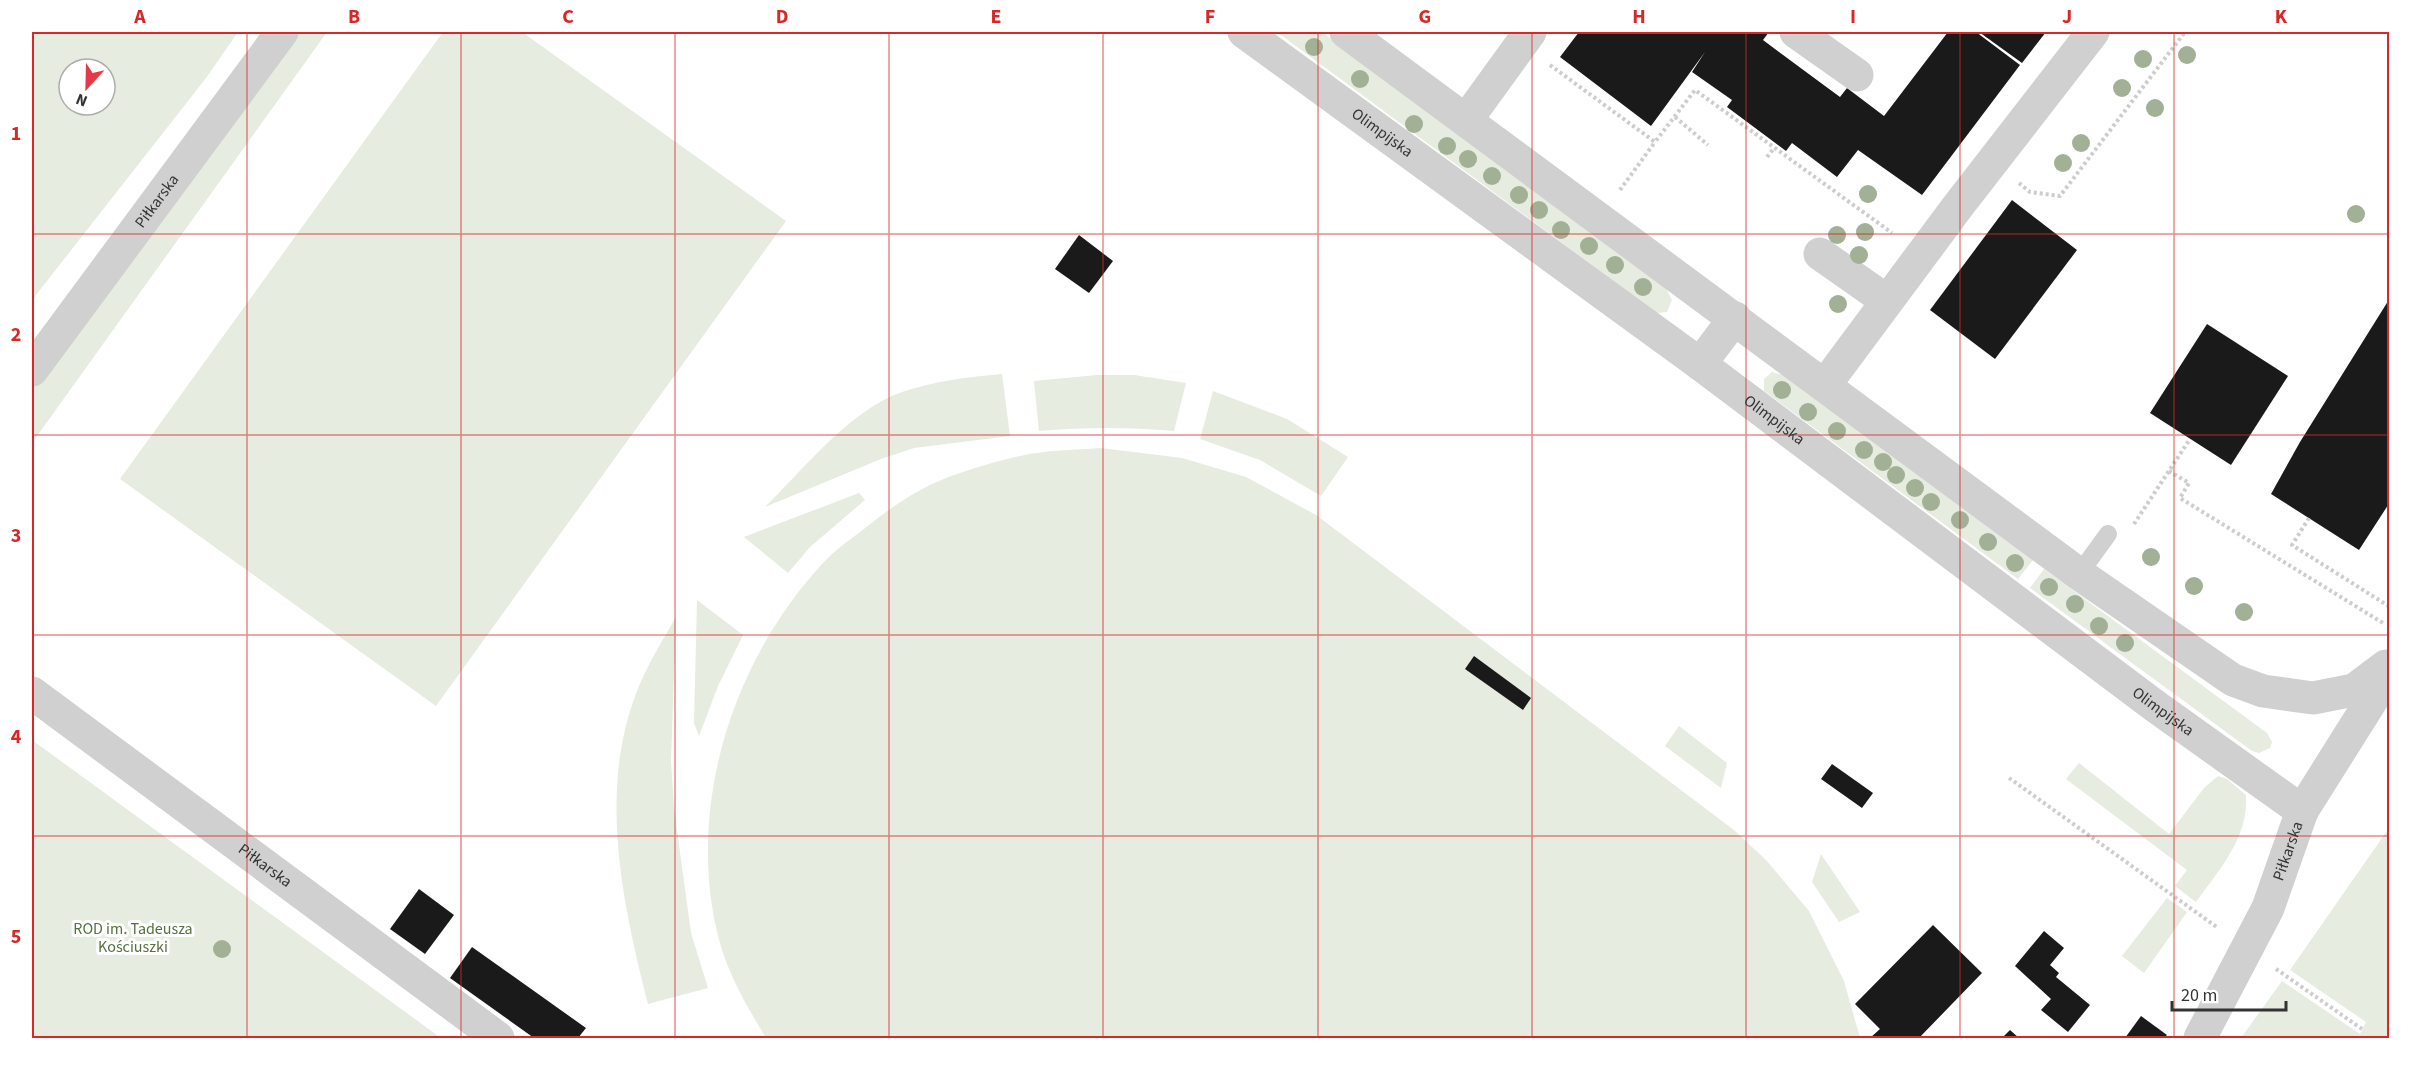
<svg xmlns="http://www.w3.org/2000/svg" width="2421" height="1070" viewBox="0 0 2421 1070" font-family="'Source Sans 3',sans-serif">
<rect width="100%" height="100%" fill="#fff"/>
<g fill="#e6ecdf" fill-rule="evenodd">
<path d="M32,32H238L206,78L32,300ZM69,69H105V105H69Z"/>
<polygon points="282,32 327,32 32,443 32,370"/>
<polygon points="443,32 522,32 786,221 436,706 120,479"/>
<polygon points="1277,32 1322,32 1666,288 1672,300 1667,312 1657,313"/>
<polygon points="1772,372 1787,376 2033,560 2018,579 1764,391 1764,379"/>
<path d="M1002,374L1010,436L914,448L881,459L765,507C804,469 850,410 902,392C935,381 968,377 1002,374Z"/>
<path d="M1097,375H1134L1186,383L1174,431C1128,427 1085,427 1039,431L1034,381Z"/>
<polygon points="1213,391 1287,419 1348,457 1321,496 1260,460 1200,439"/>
<path d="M1101,448L1182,458L1246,477L1316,515L1734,830L1766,860L1809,911L1844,981L1860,1038H766C744,1001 725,970 716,927C688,799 735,657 824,562C837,548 854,537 869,525C893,506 918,489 946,478C970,469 996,461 1020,456C1046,450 1075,450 1101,448Z"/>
<polygon points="859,493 865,500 810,547 788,573 744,537"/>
<polygon points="2044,569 2267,733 2272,742 2270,748 2259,753 2252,751 2030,588"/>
<polygon points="697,600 743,635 718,686 699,736 694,723"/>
<path d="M676,617L671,761L674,808L691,933L708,988L648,1004C623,905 598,793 636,694C646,667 661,643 676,617Z"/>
<polygon points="1679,726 1727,763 1721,788 1665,746"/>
<polygon points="32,740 441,1038 32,1038"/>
<path d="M2079,763L2169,834L2204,788L2218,776L2227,779L2246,795C2249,837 2219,870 2196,902L2175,886L2187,870L2066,779Z"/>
<polygon points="2389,828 2389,1038 2241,1038 2282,981 2360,1034 2366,1022 2290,970"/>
<polygon points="1821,854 1860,912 1839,922 1812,882"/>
<polygon points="2167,898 2187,912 2144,973 2122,956"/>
</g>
<g fill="#1a1a1a">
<polygon points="1579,32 1717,32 1720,34 1722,32 1769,32 1763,40 1802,69 1840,97 1847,88 1884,116 1948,32 1976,32 2020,65 1922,195 1858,150 1837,177 1792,143 1786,151 1727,107 1732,100 1692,72 1705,52 1651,126 1560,57"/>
<polygon points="1979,32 2046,32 2022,63"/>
<polygon points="2012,200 2077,250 1995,359 1930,310"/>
<polygon points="1079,235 1113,261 1089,293 1055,269"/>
<polygon points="2390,298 2390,502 2359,550 2271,494 2300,442"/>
<polygon points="2207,324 2288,376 2231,465 2150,413"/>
<polygon points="1474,656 1531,698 1523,710 1465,669"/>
<polygon points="1832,764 1873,793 1862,808 1821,779"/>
<polygon points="419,889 454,915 425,954 390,929"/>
<polygon points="1933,925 1982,973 1919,1038 1870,1038 1880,1029 1855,1004"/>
<polygon points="2044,931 2064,948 2050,965 2059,973 2056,977 2090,1005 2068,1032 2041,1010 2051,999 2015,966"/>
<polygon points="472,947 586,1028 578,1038 534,1038 450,978"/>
<polygon points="2141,1016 2167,1035 2164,1038 2125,1038"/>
<polygon points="2010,1030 2019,1038 2002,1038"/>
</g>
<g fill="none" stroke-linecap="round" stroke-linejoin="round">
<g stroke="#cdcdcd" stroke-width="4" stroke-dasharray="3 3" stroke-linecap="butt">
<polyline points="1550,65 1655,142 1695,90 1892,233"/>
<polyline points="1675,117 1708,145"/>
<polyline points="1767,157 1774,148"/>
<polyline points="2019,183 2030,192 2060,196 2185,32"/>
<polyline points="1620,190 1655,142"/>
<polyline points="2169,471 2189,483 2180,498 2383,623"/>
<polyline points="2309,518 2292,545 2390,607"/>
<polyline points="2134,524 2190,439"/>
<polyline points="2009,778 2218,928"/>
<polyline points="2276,969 2362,1029"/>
</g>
<polyline stroke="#d0d0d0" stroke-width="18" points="2079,574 2108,534"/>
<g stroke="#d0d0d0" stroke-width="33">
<polyline points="1796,32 1857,75"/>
<polyline points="1467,119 1530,32"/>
<polyline points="1820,254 1887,301"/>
<polyline points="1700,364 1735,318"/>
<path id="s1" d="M32,370L282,32"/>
<polyline points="1825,385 1958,206 2093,32"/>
<path id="s2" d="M32,693L498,1038"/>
<path id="s3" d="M2200,1038L2268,908L2302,811"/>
</g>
<g stroke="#d0d0d0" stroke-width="33">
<path id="s4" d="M1244,32L1700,364L2155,706L2302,811L2390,671"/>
<polyline points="1346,32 2079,574 2233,680 2263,691 2313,698 2354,690 2386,666"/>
</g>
</g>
<g fill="#a2b095">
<circle cx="1314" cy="47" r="9"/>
<circle cx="2187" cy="55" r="9"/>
<circle cx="2143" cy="59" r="9"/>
<circle cx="1360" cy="79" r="9"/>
<circle cx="2122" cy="88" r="9"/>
<circle cx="2155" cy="108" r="9"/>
<circle cx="1414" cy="124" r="9"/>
<circle cx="2081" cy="143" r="9"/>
<circle cx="1447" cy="146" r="9"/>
<circle cx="1468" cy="159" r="9"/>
<circle cx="2063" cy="163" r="9"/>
<circle cx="1492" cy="176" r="9"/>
<circle cx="1868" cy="194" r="9"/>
<circle cx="1519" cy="195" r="9"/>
<circle cx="1539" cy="210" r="9"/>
<circle cx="2356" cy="214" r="9"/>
<circle cx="1561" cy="230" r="9"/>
<circle cx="1865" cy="232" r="9"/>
<circle cx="1837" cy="235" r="9"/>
<circle cx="1589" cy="246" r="9"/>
<circle cx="1859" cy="255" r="9"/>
<circle cx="1615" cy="265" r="9"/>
<circle cx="1643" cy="287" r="9"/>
<circle cx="1838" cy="304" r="9"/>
<circle cx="1782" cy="390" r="9"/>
<circle cx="1808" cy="412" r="9"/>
<circle cx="1837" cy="431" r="9"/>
<circle cx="1864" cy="450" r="9"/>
<circle cx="1883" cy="462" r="9"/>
<circle cx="1896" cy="475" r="9"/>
<circle cx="1915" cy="488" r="9"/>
<circle cx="1931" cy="502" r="9"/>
<circle cx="1960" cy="520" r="9"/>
<circle cx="1988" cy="542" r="9"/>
<circle cx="2151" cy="557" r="9"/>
<circle cx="2015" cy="563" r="9"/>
<circle cx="2194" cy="586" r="9"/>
<circle cx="2049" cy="587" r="9"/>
<circle cx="2075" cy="604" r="9"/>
<circle cx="2244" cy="612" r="9"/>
<circle cx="2099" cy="626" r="9"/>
<circle cx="2125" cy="643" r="9"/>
<circle cx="222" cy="949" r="9"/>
</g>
<path fill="none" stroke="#d62828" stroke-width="1.5" stroke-opacity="0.55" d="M247,32V1038M461,32V1038M675,32V1038M889,32V1038M1103,32V1038M1318,32V1038M1532,32V1038M1746,32V1038M1960,32V1038M2174,32V1038M32,234H2390M32,435H2390M32,635H2390M32,836H2390"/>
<g text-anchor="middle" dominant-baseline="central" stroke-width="6" stroke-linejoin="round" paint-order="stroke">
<g font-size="16" fill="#333" stroke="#fff">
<text stroke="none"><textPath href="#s4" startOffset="171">Olimpijska</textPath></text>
<text stroke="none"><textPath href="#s1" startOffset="210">Piłkarska</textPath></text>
<text stroke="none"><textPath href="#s4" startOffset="657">Olimpijska</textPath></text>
<text stroke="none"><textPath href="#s4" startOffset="1143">Olimpijska</textPath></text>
<text stroke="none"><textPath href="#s3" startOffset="207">Piłkarska</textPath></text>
<text stroke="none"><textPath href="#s2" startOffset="290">Piłkarska</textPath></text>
</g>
<g font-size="16" fill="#56703f" stroke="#fff">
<text x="133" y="929">ROD im. Tadeusza<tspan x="133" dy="18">Kościuszki</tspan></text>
</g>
</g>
<rect width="2421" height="1070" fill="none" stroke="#ffffff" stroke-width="66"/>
<g transform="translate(87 87) rotate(202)"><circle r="28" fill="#ffffff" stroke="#adadad" stroke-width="1.5"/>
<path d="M0-4.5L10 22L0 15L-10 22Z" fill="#e63946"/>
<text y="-9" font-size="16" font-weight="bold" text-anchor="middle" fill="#333333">N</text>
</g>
<path d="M2172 1001v9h114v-9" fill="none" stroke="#333333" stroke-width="3"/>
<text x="2181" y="1001" font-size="18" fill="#333333" stroke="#ffffff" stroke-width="4.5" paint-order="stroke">20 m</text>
<rect x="33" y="33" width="2355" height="1004" fill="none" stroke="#d62828" stroke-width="2"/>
<g font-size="20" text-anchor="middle" font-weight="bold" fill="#d62828">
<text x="140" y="23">A</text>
<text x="354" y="23">B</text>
<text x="568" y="23">C</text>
<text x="782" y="23">D</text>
<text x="996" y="23">E</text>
<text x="1210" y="23">F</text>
<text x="1425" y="23">G</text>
<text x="1639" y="23">H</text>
<text x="1853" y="23">I</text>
<text x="2067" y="23">J</text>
<text x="2281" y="23">K</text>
<text x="16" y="140">1</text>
<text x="16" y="341">2</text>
<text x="16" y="542">3</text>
<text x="16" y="743">4</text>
<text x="16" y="943">5</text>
</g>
</svg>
